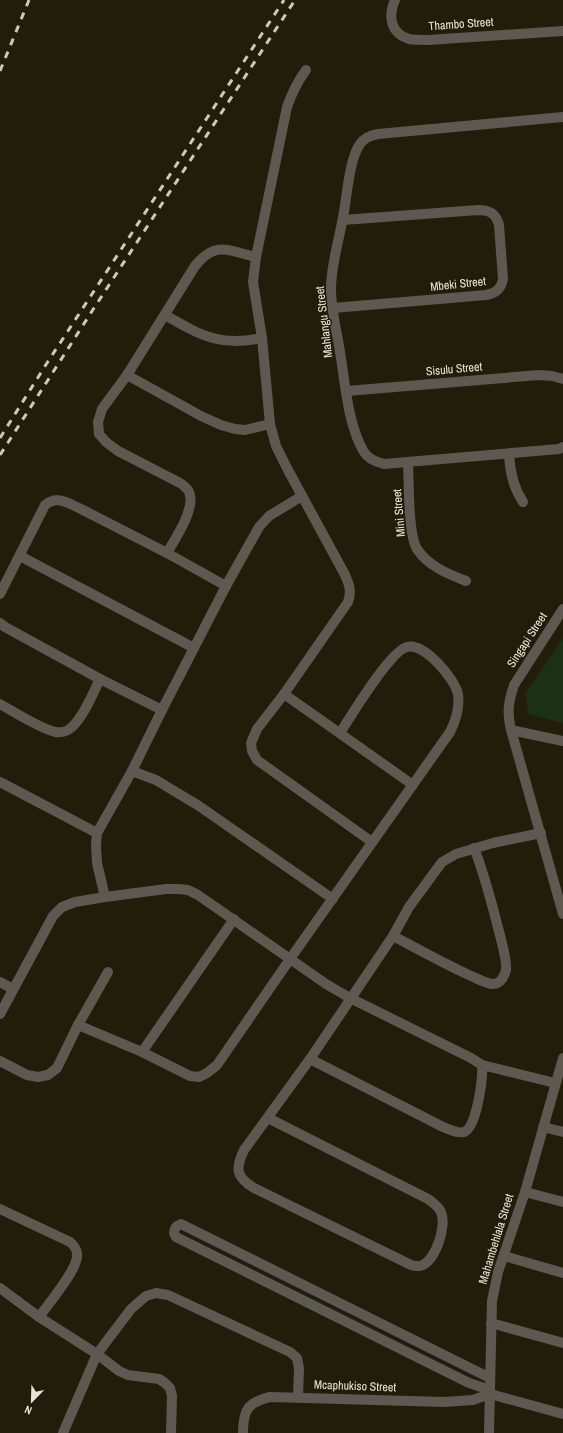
<svg xmlns="http://www.w3.org/2000/svg" width="563" height="1433" viewBox="0 0 563 1433" font-family="'Archivo Narrow',sans-serif">
<rect width="100%" height="100%" fill="#221c0a"/>
<polygon fill="#1b3015" points="563,638 563,723 528,714 526,692"/>
<g fill="none" stroke-linecap="round" stroke-linejoin="round">
<g stroke="#5d5951" stroke-width="10">
<path d="M395,0C388,16 390,33 409,39C415,40 422,40 428,40L563,31"/>
<path d="M306,70C297,82 292,93 287,107L256,257L253,282L262,338L270,424L276,446L288,470L344,573C349,583 352,591 348,602L284,694L257,729L251,743L252,751L257,760L372,842"/>
<path d="M563,117L378,134C372,135 364,138 360,144C349,159 347,198 343,217C339,241 331,264 331,289C331,308 336,328 339,346C345,379 347,424 364,452C368,459 376,462 384,464L559,449L563,447"/>
<path d="M333,308L486,295C496,293 501,289 503,279L499,225C496,213 489,210 478,210L343,220"/>
<path d="M165,315C200,335 219,347 262,338"/>
<polyline points="127,375 201,416 221,425 235,429 245,430 270,424"/>
<polyline points="347,391 539,375 552,376 563,379"/>
<path d="M509,454C510,472 513,487 523,502"/>
<path d="M408,462C409,482 408,534 417,549C428,566 448,574 466,581"/>
<path d="M167,553C175,539 194,511 190,495C189,490 185,486 180,483L118,451L106,442L99,434L98,422L102,409L127,375L195,266C216,240 228,251 256,257"/>
<polyline points="20,556 194,648"/>
<path d="M0,594L45,505C57,495 68,503 81,509L167,553L226,586"/>
<path d="M563,609L514,685C508,703 507,712 511,730L563,914"/>
<polyline points="0,623 5,627 100,679 162,710"/>
<polyline points="284,694 413,785"/>
<path d="M0,704C16,713 37,727 55,732C61,733 68,731 72,727C84,716 93,693 100,679"/>
<polyline points="511,730 563,741"/>
<polyline points="132,771 156,780 199,806 333,899"/>
<polyline points="0,782 97,833"/>
<polyline points="105,897 97,863 96,845 97,833 132,771 162,710 226,586 259,527 269,516 302,496"/>
<path d="M393,936C418,949 443,963 469,975C476,978 485,983 492,984C501,984 504,977 506,970C507,960 503,949 501,939C493,909 486,878 474,848"/>
<polyline points="0,982 13,989"/>
<path d="M0,1014L53,916L62,907L75,902L105,897L166,889H178L188,890L198,895L326,984L350,998L471,1058L482,1065C483,1078 477,1127 464,1132C457,1134 449,1129 443,1127L310,1059"/>
<path d="M78,1025L142,1052L190,1076L199,1077L207,1073L217,1065L290,959L450,732C456,720 460,708 458,694C455,679 424,642 407,647C390,651 351,716 340,733"/>
<polyline points="142,1052 234,919"/>
<polyline points="0,1061 27,1075 38,1077 48,1075 57,1068 78,1025 108,972"/>
<polyline points="482,1065 555,1083"/>
<path d="M268,1118L428,1199C433,1203 438,1206 441,1212C447,1225 436,1262 420,1266C417,1266 413,1266 411,1265L254,1188C236,1177 235,1169 244,1150L310,1059L393,936L409,907L442,862L456,854L493,843L541,833"/>
<polyline points="543,1127 563,1132"/>
<polyline points="525,1192 563,1202"/>
<path d="M0,1209L70,1242C76,1247 79,1254 76,1261C72,1276 49,1303 39,1317"/>
<polyline points="504,1256 563,1273"/>
<polyline points="0,1288 39,1317 97,1354 119,1371 128,1375 159,1379 165,1383 170,1388 172,1396 171,1433"/>
<polyline points="491,1323 563,1343"/>
<path d="M490,1378L181,1224C176,1226 174,1228 174,1233L176,1237L469,1383L490,1390"/>
<polyline points="63,1433 97,1354 131,1309 146,1296 156,1293 168,1295 290,1352 297,1358 299,1368 298,1397"/>
<path d="M243,1433C243,1410 248,1402 270,1397L444,1402L473,1400L490,1394L563,1414"/>
<polyline points="489,1433 492,1301 498,1272 525,1192 563,1058"/>
</g>
<g stroke="#ccc8bc" stroke-width="3" stroke-dasharray="7 7" stroke-linecap="butt">
<polyline points="0,71 29,0"/>
<polyline points="0,438 47,363 284,0"/>
<polyline points="0,455 94,308 295,0"/>
</g>
</g>
<g text-anchor="middle" dominant-baseline="central" stroke-width="3" stroke-linejoin="round" paint-order="stroke">
<g font-size="12" fill="#e7e3d8" stroke="#221c0a">
<text transform="translate(461 24) rotate(-4)">Thambo Street</text>
<text transform="translate(458 284) rotate(-6)">Mbeki Street</text>
<text transform="translate(324 322) rotate(-97)">Mahlangu Street</text>
<text transform="translate(454 369) rotate(-5)">Sisulu Street</text>
<text transform="translate(399 513) rotate(-95)">Mini Street</text>
<text transform="translate(527 640) rotate(-57)">Singapi Street</text>
<text transform="translate(496 1239) rotate(-73)">Mahambehlala Street</text>
<text transform="translate(355 1386) rotate(2)">Mcaphukiso Street</text>
</g>
</g>
<g transform="translate(32 1401) rotate(203)" stroke="#221c0a" stroke-width="3" paint-order="stroke">
<path d="M0-3L7 15L0 10L-7 15Z" fill="#e7e3d8"/>
<text y="-6" font-size="11" font-weight="bold" text-anchor="middle" fill="#e7e3d8">N</text>
</g>
</svg>
